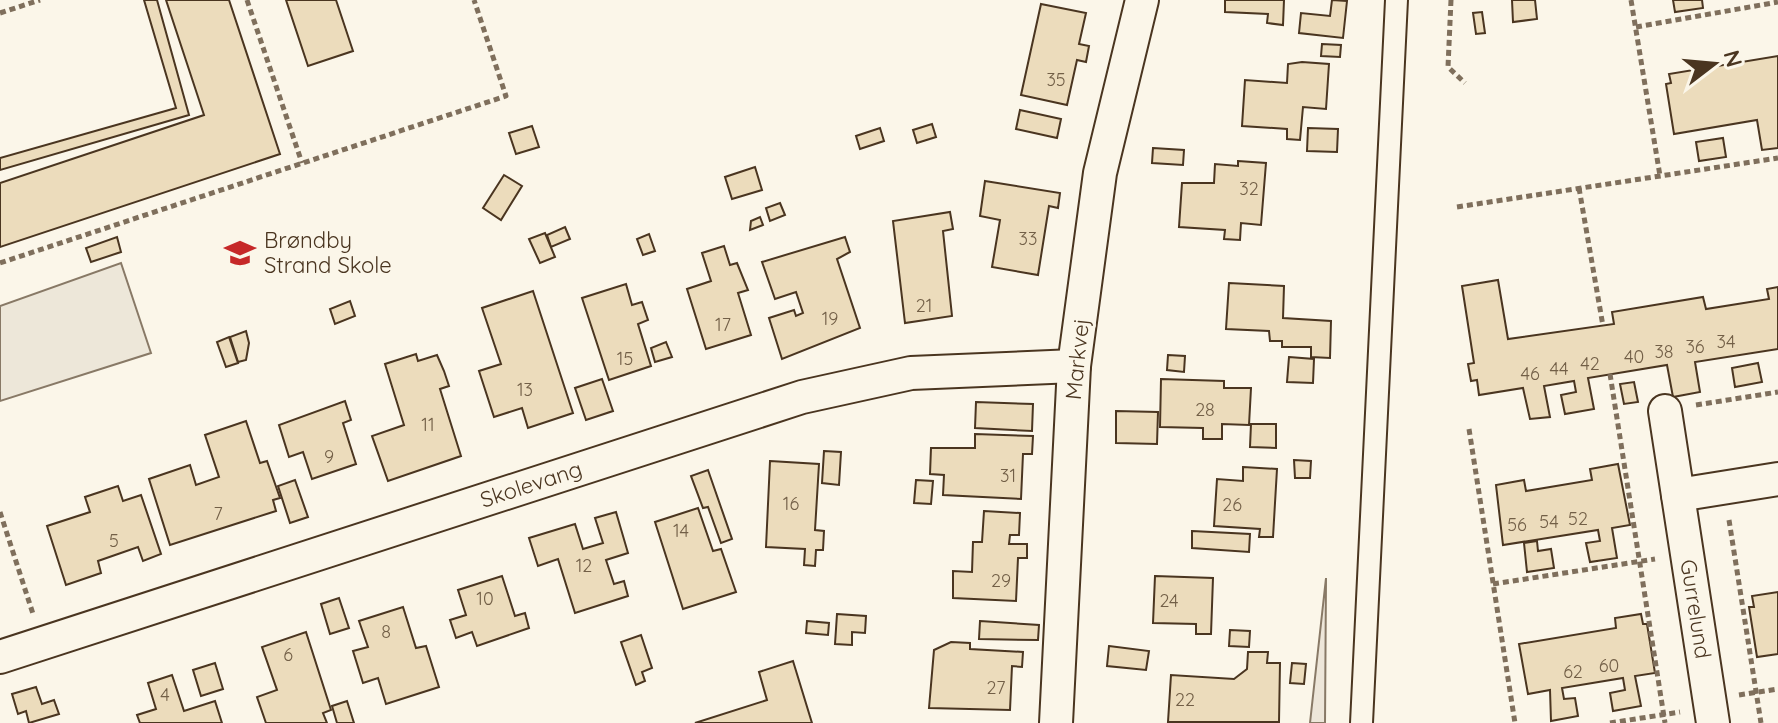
<svg xmlns="http://www.w3.org/2000/svg" width="1778" height="723" viewBox="0 0 1778 723" font-family="Quicksand,sans-serif">
<rect width="100%" height="100%" fill="#fbf6e9"/>
<polygon fill="#ede6d9" stroke="#887966" stroke-width="2" points="1326,578 1325,723 1310,723"/>
<polygon fill="#ede7d9" stroke="#887966" stroke-width="2" points="121,263 151,353 0,401 0,306"/>
<g fill="#ecdcbc" stroke="#4a3520" stroke-width="2">
<polygon points="144,0 157,0 189,115 0,170 0,158 176,108"/>
<polygon points="166,0 229,0 280,154 0,247 0,183 204,115"/>
<polygon points="286,0 336,0 353,51 308,66"/>
<polygon points="1225,0 1284,0 1283,25 1267,23 1268,14 1225,12"/>
<polygon points="1332,0 1347,1 1343,38 1299,33 1301,13 1330,16"/>
<polygon points="1512,0 1535,0 1537,19 1513,22"/>
<polygon points="1673,0 1702,0 1703,8 1675,12"/>
<polygon points="1041,4 1086,13 1079,44 1089,46 1086,62 1077,60 1067,105 1021,95"/>
<polygon points="1482,12 1485,33 1476,34 1473,13"/>
<polygon points="1322,44 1341,45 1340,57 1321,56"/>
<polygon points="1778,56 1778,148 1762,150 1757,120 1674,134 1666,84 1671,83 1669,74"/>
<polygon points="1302,62 1329,64 1326,109 1303,107 1300,140 1287,139 1287,129 1242,126 1245,80 1287,83 1288,64"/>
<polygon points="1020,110 1061,119 1057,138 1016,129"/>
<polygon points="932,124 936,137 917,143 913,130"/>
<polygon points="532,126 539,147 516,154 509,133"/>
<polygon points="880,128 884,141 860,149 856,136"/>
<polygon points="1308,128 1338,129 1337,152 1307,151"/>
<polygon points="1723,138 1726,157 1699,161 1696,142"/>
<polygon points="1153,148 1184,150 1183,165 1152,163"/>
<polygon points="1238,161 1266,163 1261,225 1241,223 1240,240 1224,239 1225,230 1179,227 1182,183 1214,183 1215,164 1238,166"/>
<polygon points="755,167 762,190 732,199 725,177"/>
<polygon points="504,175 522,186 501,220 483,208"/>
<polygon points="985,181 1060,193 1058,208 1049,206 1038,275 992,267 1000,220 980,216"/>
<polygon points="780,203 785,215 770,221 766,208"/>
<polygon points="950,212 953,229 943,231 952,316 905,323 893,221"/>
<polygon points="760,217 763,225 750,230 751,221"/>
<polygon points="565,227 570,239 551,247 547,235"/>
<polygon points="545,233 555,257 540,263 529,239"/>
<polygon points="649,234 655,251 643,255 637,239"/>
<polygon points="117,237 121,252 91,262 86,248"/>
<polygon points="845,237 850,252 837,259 860,328 782,359 769,318 794,310 796,316 803,313 796,292 775,299 762,262"/>
<polygon points="724,246 730,265 737,263 748,290 738,293 751,335 706,349 687,289 711,281 702,253"/>
<polygon points="1498,280 1508,339 1614,324 1612,312 1703,297 1706,309 1769,299 1767,289 1778,287 1778,349 1695,362 1700,392 1673,397 1667,365 1588,378 1594,409 1565,414 1561,395 1576,392 1574,381 1544,386 1550,417 1530,419 1523,388 1479,395 1477,380 1471,381 1468,364 1474,363 1462,286"/>
<polygon points="1229,283 1284,286 1283,318 1331,321 1330,358 1311,357 1311,347 1282,347 1282,341 1270,341 1269,331 1226,329"/>
<polygon points="626,284 632,305 642,302 648,320 638,324 651,366 609,380 582,298"/>
<polygon points="533,291 573,413 528,428 522,408 494,417 479,371 501,364 482,308"/>
<polygon points="350,301 355,316 335,324 330,309"/>
<polygon points="246,331 249,343 246,360 238,362 230,337"/>
<polygon points="229,337 238,363 226,367 217,342"/>
<polygon points="666,342 672,357 655,362 651,348"/>
<polygon points="416,354 418,361 437,355 444,371 449,386 440,389 461,456 388,481 372,436 404,425 385,364"/>
<polygon points="1168,355 1185,356 1184,372 1167,370"/>
<polygon points="1289,357 1314,359 1313,383 1287,382"/>
<polygon points="1758,363 1762,382 1735,387 1732,368"/>
<polygon points="602,379 613,411 586,420 575,388"/>
<polygon points="1161,379 1224,381 1224,388 1251,388 1249,425 1222,424 1222,439 1203,439 1203,428 1160,427"/>
<polygon points="1634,382 1638,402 1624,404 1620,384"/>
<polygon points="345,401 351,420 343,423 356,464 312,479 303,452 289,457 279,425"/>
<polygon points="976,402 1033,404 1032,431 975,428"/>
<polygon points="1116,411 1158,412 1157,444 1116,443"/>
<polygon points="246,421 260,463 267,461 280,498 273,500 276,511 170,545 149,479 190,465 196,485 219,477 205,435"/>
<polygon points="1251,424 1276,424 1276,448 1250,447"/>
<polygon points="975,434 1033,436 1032,454 1023,454 1021,499 943,495 944,475 930,474 931,448 975,448"/>
<polygon points="824,451 841,452 839,485 822,483"/>
<polygon points="1294,460 1311,461 1310,478 1295,478"/>
<polygon points="770,461 819,464 815,530 824,531 823,550 816,550 815,566 804,565 805,549 766,547"/>
<polygon points="1618,464 1630,525 1612,528 1617,558 1590,562 1586,543 1600,541 1598,530 1503,545 1496,485 1524,480 1526,491 1592,480 1590,469"/>
<polygon points="1243,467 1277,469 1273,537 1259,537 1260,529 1214,526 1217,479 1243,481"/>
<polygon points="708,470 732,539 721,543 708,507 703,508 691,476"/>
<polygon points="295,480 308,517 290,523 278,486"/>
<polygon points="916,480 933,481 931,504 914,503"/>
<polygon points="118,486 123,501 141,495 161,554 143,561 138,547 98,561 101,573 66,585 47,526 90,512 85,497"/>
<polygon points="698,508 713,551 721,549 736,592 683,609 655,522"/>
<polygon points="984,511 1020,513 1019,535 1010,535 1009,544 1027,544 1027,558 1018,558 1016,601 953,598 953,571 972,572 973,542 982,542"/>
<polygon points="616,512 628,553 606,560 614,584 624,581 628,596 575,613 558,559 538,566 529,538 575,524 583,549 603,543 595,518"/>
<polygon points="1192,531 1250,534 1249,552 1192,548"/>
<polygon points="1537,541 1538,551 1551,549 1554,568 1527,572 1524,543"/>
<polygon points="502,576 515,616 525,613 529,628 477,646 472,632 456,638 450,620 466,615 458,590"/>
<polygon points="1155,576 1213,578 1211,634 1196,634 1196,624 1153,623"/>
<polygon points="1778,592 1778,654 1757,657 1749,607 1754,607 1752,596"/>
<polygon points="339,598 349,628 330,634 321,604"/>
<polygon points="403,607 416,648 426,646 439,687 386,704 378,678 363,683 353,651 368,647 359,621"/>
<polygon points="837,614 866,616 865,633 852,632 852,645 835,644"/>
<polygon points="1641,614 1643,624 1647,624 1655,673 1635,676 1641,706 1613,711 1610,693 1625,690 1623,678 1562,688 1564,699 1575,698 1578,716 1551,721 1550,690 1528,694 1519,644 1616,628 1615,618"/>
<polygon points="807,621 829,623 828,635 806,633"/>
<polygon points="980,621 1039,625 1038,640 979,639"/>
<polygon points="1230,630 1250,631 1249,647 1229,646"/>
<polygon points="306,632 331,710 323,713 327,723 266,723 257,697 277,690 262,647"/>
<polygon points="641,635 652,668 642,672 645,681 636,685 621,642"/>
<polygon points="951,642 970,643 970,649 1023,652 1022,667 1012,666 1010,710 929,708 934,650"/>
<polygon points="1109,646 1149,651 1146,670 1107,666"/>
<polygon points="1248,652 1268,652 1267,663 1280,663 1279,722 1168,722 1171,675 1234,679 1247,669"/>
<polygon points="793,661 812,723 695,723 767,700 759,672"/>
<polygon points="215,663 223,689 201,696 193,670"/>
<polygon points="1292,663 1306,664 1304,684 1290,683"/>
<polygon points="172,675 184,711 215,701 222,723 140,723 137,715 156,709 148,683"/>
<polygon points="36,687 42,704 54,700 59,714 29,723 26,711 18,714 12,694"/>
<polygon points="347,701 354,723 337,723 332,706"/>
</g>
<g fill="none" stroke-linecap="round" stroke-linejoin="round">
<defs>
<g id="street">
<polyline points="1665,411 1713,723"/>
<polyline points="1678,495 1778,479"/>
<polyline points="0,657 802,397 911,373 1074,366"/>
<polyline points="1056,723 1074,366 1100,173 1142,0"/>
</g>
</defs>
<use href="#street" stroke="#4a3520" stroke-width="36"/>
<g stroke="#7f6f5c" stroke-width="5" stroke-dasharray="6 4" stroke-linecap="butt">
<polyline points="247,0 302,163"/>
<polyline points="1451,0 1448,67 1465,83"/>
<polyline points="1631,0 1660,176"/>
<polyline points="0,13 40,0"/>
<polyline points="1636,27 1778,2"/>
<polyline points="1579,188 1603,326"/>
<polyline points="1457,207 1778,158"/>
<polyline points="0,263 506,96 474,0"/>
<polyline points="1610,374 1665,723"/>
<polyline points="1696,405 1778,392"/>
<polyline points="1469,429 1515,723"/>
<polyline points="0,512 33,614"/>
<polyline points="1729,520 1761,723"/>
<polyline points="1493,584 1655,559"/>
<polyline points="1739,695 1778,689"/>
<polyline points="1610,723 1680,712"/>
</g>
<use href="#street" stroke="#fbf6e9" stroke-width="32"/>
<g stroke="#4a3520" stroke-width="2">
<polyline points="1350,723 1385,0"/>
<polyline points="1373,723 1408,0"/>
</g>
</g>
<defs>
<symbol id="school-bare" viewBox="-9 -9 18 18"><path d="M0-5L7-2L0 1L-7-2ZM-4 1L0 2.5L4 1V4Q0 6-4 4Z" fill="#c62828" stroke="#fbf6e9" stroke-width="2.5" paint-order="stroke"/></symbol>
</defs>
<g fill-rule="evenodd">
<use href="#school-bare" x="218" y="231" width="44" height="44"/>
</g>
<g text-anchor="middle" dominant-baseline="central" stroke-width="6" stroke-linejoin="round" paint-order="stroke">
<g font-size="18" fill="#725f47">
<text x="1056" y="79">35</text>
<text x="1249" y="188">32</text>
<text x="1028" y="238">33</text>
<text x="924" y="305">21</text>
<text x="830" y="318">19</text>
<text x="723" y="324">17</text>
<text x="1726" y="341">34</text>
<text x="1695" y="346">36</text>
<text x="1664" y="351">38</text>
<text x="1634" y="356">40</text>
<text x="625" y="358">15</text>
<text x="1590" y="363">42</text>
<text x="1559" y="368">44</text>
<text x="1530" y="373">46</text>
<text x="525" y="389">13</text>
<text x="1205" y="409">28</text>
<text x="428" y="424">11</text>
<text x="329" y="456">9</text>
<text x="1008" y="475">31</text>
<text x="791" y="503">16</text>
<text x="1232" y="504">26</text>
<text x="218" y="513">7</text>
<text x="1578" y="518">52</text>
<text x="1549" y="521">54</text>
<text x="1517" y="524">56</text>
<text x="681" y="530">14</text>
<text x="114" y="540">5</text>
<text x="584" y="565">12</text>
<text x="1001" y="580">29</text>
<text x="485" y="598">10</text>
<text x="1169" y="600">24</text>
<text x="386" y="631">8</text>
<text x="288" y="654">6</text>
<text x="1609" y="665">60</text>
<text x="1573" y="671">62</text>
<text x="996" y="687">27</text>
<text x="165" y="694">4</text>
<text x="1185" y="699">22</text>
</g>
<g font-size="22" fill="#4a3520" stroke="#fbf6e9" text-anchor="start">
<text x="264" y="240">Brøndby<tspan x="264" dy="25">Strand Skole</tspan></text>
</g>
<g font-size="22" fill="#4a3520" stroke="#fbf6e9">
<text transform="translate(1077 359) rotate(-84)">Markvej</text>
<text transform="translate(531 484) rotate(-18)">Skolevang</text>
<text transform="translate(1696 609) rotate(81)">Gurrelund</text>
</g>
</g>
<g transform="translate(1714 64) rotate(74)" stroke="#fbf6e9" stroke-width="6" paint-order="stroke">
<path d="M0-6L14 30L0 20L-14 30Z" fill="#4a3520"/>
<text y="-12" font-size="22" font-weight="bold" text-anchor="middle" fill="#4a3520">N</text>
</g>
</svg>
